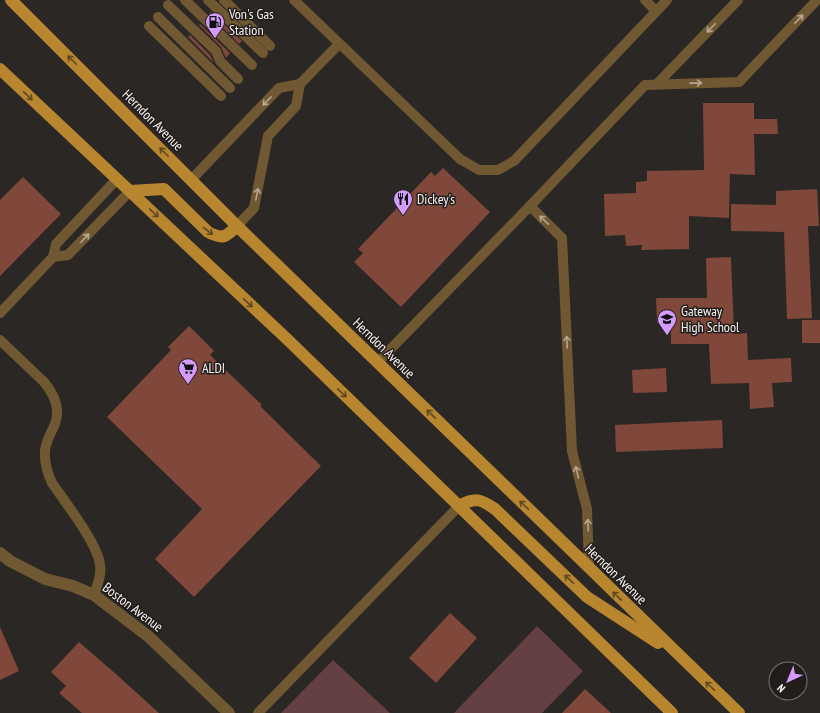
<svg xmlns="http://www.w3.org/2000/svg" width="820" height="713" viewBox="0 0 820 713" font-family="'PT Sans Narrow',sans-serif">
<rect width="100%" height="100%" fill="#2b2724"/>
<g fill="#654043">
<polygon points="537,626 583,671 542,713 454,713"/>
<polygon points="333,660 390,713 281,713"/>
</g>
<g fill="#7f483a">
<polygon points="211,12 242,41 239,44 209,14"/>
<polygon points="200,24 230,53 226,58 221,47 199,25"/>
<polygon points="190,35 210,55 214,63 188,37"/>
<polygon points="703,103 754,103 754,119 777,119 778,134 754,134 755,175 730,174 729,218 689,216 689,249 641,250 642,245 626,246 625,235 605,236 604,194 636,193 636,182 647,181 647,171 704,170"/>
<polygon points="443,168 490,212 401,307 354,262 363,253 358,249 431,172 435,176"/>
<polygon points="23,177 61,214 0,276 0,200"/>
<polygon points="817,189 819,226 808,226 812,318 787,319 784,232 731,231 731,204 776,205 776,191"/>
<polygon points="731,257 734,334 747,333 748,360 791,358 792,382 772,383 774,407 750,409 749,383 711,384 709,344 671,344 671,323 657,323 656,298 707,298 706,258"/>
<rect x="802" y="320" width="18" height="23"/>
<polygon points="189,326 214,351 210,355 262,405 260,406 321,466 194,597 155,559 202,509 107,417 171,350 168,347"/>
<polygon points="666,368 667,392 633,393 632,370"/>
<polygon points="722,420 723,448 616,452 615,425"/>
<polygon points="450,613 477,638 436,683 409,658"/>
<polygon points="0,627 19,671 0,680"/>
<polygon points="79,642 117,675 159,713 82,713 59,693 66,686 51,672"/>
<polygon points="585,689 611,713 562,713"/>
</g>
<g fill="none" stroke-linecap="round" stroke-linejoin="round">
<g stroke="#705832" stroke-width="10">
<polyline points="185,0 252,65"/>
<polyline points="208,0 263,53"/>
<polyline points="224,0 270,46"/>
<polyline points="294,0 460,159 479,170 498,170 514,161 667,0"/>
<polyline points="645,0 656,11"/>
<polyline points="168,5 216,51 220,61 238,79"/>
<polyline points="158,17 230,88"/>
<polyline points="149,26 221,96"/>
<polyline points="657,84 738,0"/>
<polyline points="191,180 279,88 300,84"/>
<polyline points="530,206 562,238 572,451 587,509 589,568"/>
<polyline points="237,226 254,208 268,136 296,106 300,84 339,44"/>
<polyline points="53,257 68,255 130,191"/>
<polyline points="0,313 53,257 56,244 117,179"/>
<path d="M0,340L44,382C54,394 61,408 55,424C51,433 46,441 45,450C44,462 47,472 52,483C65,502 98,544 100,565C102,575 97,585 94,595"/>
<polyline points="377,363 530,206 645,85 739,82 817,0"/>
<polyline points="258,713 459,506"/>
</g>
<polyline stroke="#705832" stroke-width="12" points="0,553 10,561 45,579 73,586 94,595 148,636 229,713"/>
<g stroke="#b8862e" stroke-width="12">
<polyline points="11,0 237,226 739,713"/>
<polyline points="0,69 287,339 672,713"/>
<path d="M130,191L164,189L208,232C223,240 226,237 237,226"/>
<path d="M459,506C475,497 481,499 495,509L587,597L658,643"/>
</g>
</g>
<defs><path id="oneway-shaft" d="M-6 0H5M1.5-3L5.5 0L1.5 3" fill="none" stroke-width="1.6" stroke-linecap="round" stroke-linejoin="round"/></defs>
<g stroke="#b4a692">
<use href="#oneway-shaft" transform="translate(799 19) rotate(-46)"/>
<use href="#oneway-shaft" transform="translate(711 28) rotate(134)"/>
<use href="#oneway-shaft" transform="translate(696 83) rotate(-1)"/>
<use href="#oneway-shaft" transform="translate(267 101) rotate(134)"/>
<use href="#oneway-shaft" transform="translate(257 194) rotate(-79)"/>
<use href="#oneway-shaft" transform="translate(544 220) rotate(-136)"/>
<use href="#oneway-shaft" transform="translate(85 238) rotate(-46)"/>
<use href="#oneway-shaft" transform="translate(567 342) rotate(-93)"/>
<use href="#oneway-shaft" transform="translate(577 472) rotate(-104)"/>
<use href="#oneway-shaft" transform="translate(588 525) rotate(-93)"/>
</g>
<g stroke="#5e4723">
<use href="#oneway-shaft" transform="translate(72 60) rotate(-135)"/>
<use href="#oneway-shaft" transform="translate(28 96) rotate(44)"/>
<use href="#oneway-shaft" transform="translate(164 152) rotate(-135)"/>
<use href="#oneway-shaft" transform="translate(154 213) rotate(43)"/>
<use href="#oneway-shaft" transform="translate(208 231) rotate(37)"/>
<use href="#oneway-shaft" transform="translate(248 303) rotate(43)"/>
<use href="#oneway-shaft" transform="translate(342 393) rotate(44)"/>
<use href="#oneway-shaft" transform="translate(431 414) rotate(-136)"/>
<use href="#oneway-shaft" transform="translate(524 505) rotate(-136)"/>
<use href="#oneway-shaft" transform="translate(569 579) rotate(-136)"/>
<use href="#oneway-shaft" transform="translate(617 596) rotate(-136)"/>
<use href="#oneway-shaft" transform="translate(710 686) rotate(-136)"/>
</g>
<defs>
<symbol id="fuel-pin" viewBox="-11 -11 22 30"><path d="M0 17L-7.5 6A9.5 9.5 0 1 1 7.5 6Z" fill="#d39cfc" stroke="#221d1b"/><path d="M-5.5-6h7V0h2V4h1.3V-2.5L3-4.5l.8-.8L6-3V5H2.5V1h-1V6h-7ZM-4.2-4.7v3.2H.2V-4.7Z" fill="#111"/></symbol>
<symbol id="restaurant-pin" viewBox="-11 -11 22 30"><path d="M0 17L-7.5 6A9.5 9.5 0 1 1 7.5 6Z" fill="#d39cfc" stroke="#221d1b"/><path d="M-5-6h1v4h1v-4h1v4h1v-4h1v5L-1.5 .5V6h-2V.5L-5-1ZM5-6V6H3V1.5H1.5Q1.5-4 5-6Z" fill="#111"/></symbol>
<symbol id="school-pin" viewBox="-11 -11 22 30"><path d="M0 17L-7.5 6A9.5 9.5 0 1 1 7.5 6Z" fill="#d39cfc" stroke="#221d1b"/><path d="M0-5L7-2L0 1L-7-2ZM-4 1L0 2.5L4 1V4Q0 6-4 4Z" fill="#111"/></symbol>
<symbol id="supermarket-pin" viewBox="-11 -11 22 30"><path d="M0 17L-7.5 6A9.5 9.5 0 1 1 7.5 6Z" fill="#d39cfc" stroke="#221d1b"/><path d="M-6-5.5h2.5l.6 2H6L4.5 2H-2.5L-4.4-4H-6ZM-1.5 3.2a1.3 1.3 0 1 0 .1 0ZM3 3.2a1.3 1.3 0 1 0 .1 0Z" fill="#111"/></symbol>
</defs>
<g fill-rule="evenodd">
<use href="#fuel-pin" x="204" y="11" width="22" height="30"/>
<use href="#restaurant-pin" x="392" y="188" width="22" height="30"/>
<use href="#school-pin" x="656" y="308" width="22" height="30"/>
<use href="#supermarket-pin" x="177" y="357" width="22" height="30"/>
</g>
<g text-anchor="middle" dominant-baseline="central" stroke-width="3" stroke-linejoin="round" paint-order="stroke">
<g font-size="14" fill="#f7f4f2" stroke="#221d1b" text-anchor="start">
<text x="229" y="14">Von's Gas<tspan x="229" dy="16">Station</tspan></text>
<text x="417" y="199">Dickey's</text>
<text x="681" y="311">Gateway<tspan x="681" dy="16">High School</tspan></text>
<text x="202" y="368">ALDI</text>
</g>
<g font-size="14" fill="#f7f4f2" stroke="#221d1b">
<text transform="translate(153 120) rotate(45)">Herndon Avenue</text>
<text transform="translate(384 348) rotate(44)">Herndon Avenue</text>
<text transform="translate(616 574) rotate(44)">Herndon Avenue</text>
<text transform="translate(133 607) rotate(37)">Boston Avenue</text>
</g>
</g>
<g transform="translate(788 681) rotate(224)"><circle r="19" fill="#221d1b" stroke="#777371"/>
<path d="M0-3L7 15L0 10L-7 15Z" fill="#d39cfc"/>
<text y="-6" font-size="11" font-weight="bold" text-anchor="middle" fill="#f7f4f2">N</text>
</g>
</svg>
